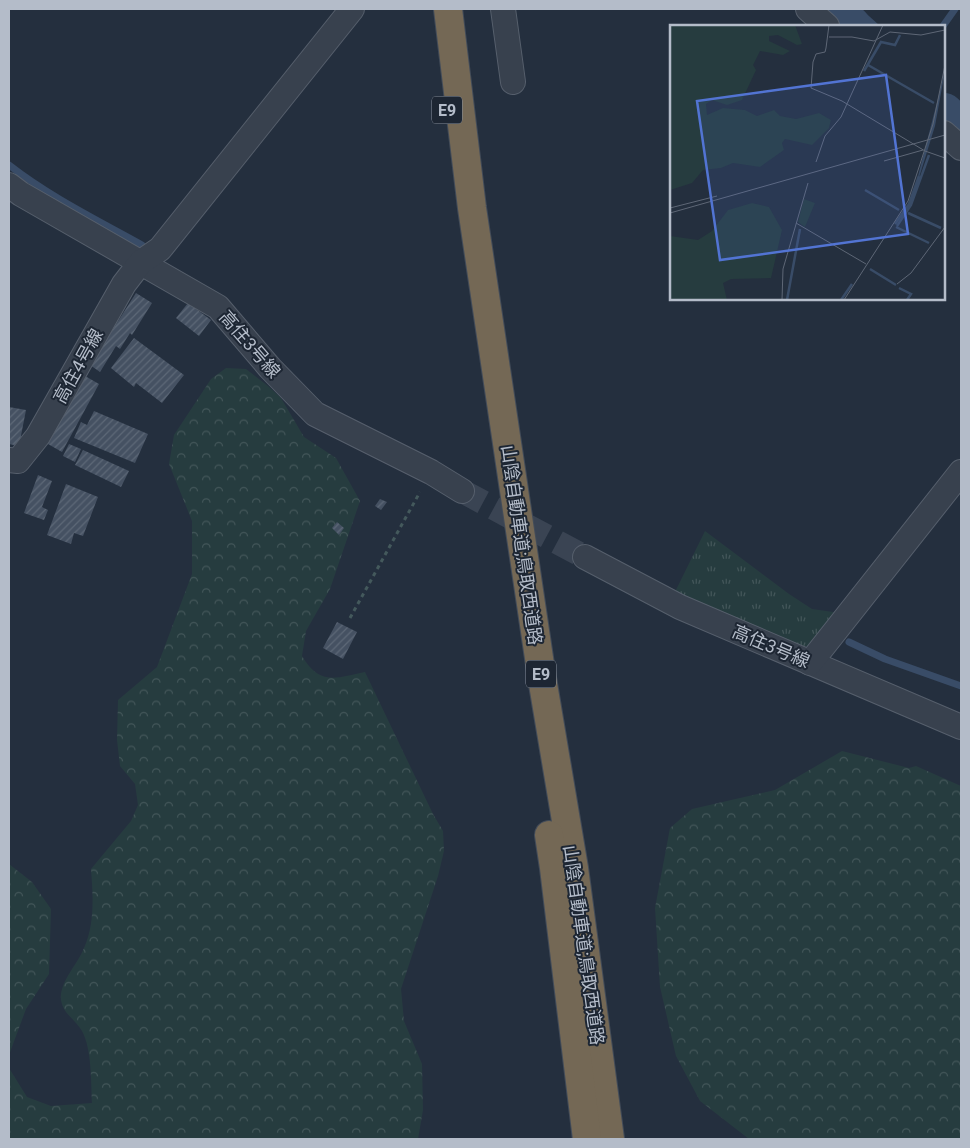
<svg xmlns="http://www.w3.org/2000/svg" width="970" height="1148" viewBox="0 0 970 1148" font-family="Roboto,'Noto Sans JP',sans-serif">
<defs>
<pattern id="grass-tufts" width="24" height="20" patternUnits="userSpaceOnUse" patternTransform="scale(1.25)"><rect width="24" height="20" fill="#263c3f"/><path d="M3 7l-1-3M5 7V3M7 7l1-3M15 17l-1-3M17 17v-4M19 17l1-3" fill="none" stroke="#435659"/></pattern>
<pattern id="forest-crowns" width="20" height="18" patternUnits="userSpaceOnUse" patternTransform="scale(1.25)"><rect width="20" height="18" fill="#263c3f"/><path d="M2 6a3 3 0 1 1 6 0M12 15a3 3 0 1 1 6 0" fill="none" stroke="#435659"/></pattern>
<pattern id="building-hatch" width="6" height="6" patternUnits="userSpaceOnUse" patternTransform="scale(1.25)"><rect width="6" height="6" fill="#455162"/><path d="M-1 1l2-2M0 6l6-6M5 7l2-2" fill="none" stroke="#5d6877"/></pattern>
</defs>
<rect width="100%" height="100%" fill="#242f3e"/>
<polygon fill="url(#grass-tufts)" points="705,531 789,594 812,609 840,613 813,644 804,647 675,592"/>
<g fill="url(#forest-crowns)">
<path d="M226,368L246,369L268,386L281,398L304,437L336,458L360,501L330,589L306,631L302,656C320,686 336,678 365,672L433,814L443,831L444,851L438,876L401,989L404,1021L422,1064L423,1110L418,1139H9V1068L27,1097L51,1106L92,1103C91,1083 92,1049 82,1031C76,1020 63,1014 61,1000C59,982 78,964 84,948C95,924 93,895 91,869L131,821L138,805L135,784L120,766L117,740L118,700L157,667L192,574V521L169,464L174,435L211,379Z"/>
<polygon points="842,751 909,768 916,766 961,786 961,1139 749,1139 700,1101 676,1056 660,987 655,908 670,828 692,809 775,790"/>
<polygon points="9,864 32,882 51,909 49,974 26,1009 9,1055"/>
</g>
<g fill="none" stroke-linecap="round" stroke-linejoin="round">
<g stroke="#394c67" stroke-width="7">
<polyline points="856,9 875,26"/>
<polyline points="943,26 955,9"/>
<path d="M9,165C50,197 97,220 142,245"/>
<polyline points="849,642 885,659 961,686"/>
</g>
<g stroke="#394c67" stroke-width="40">
<polyline points="833,9 851,26"/>
<polyline points="944,113 961,129"/>
</g>
</g>
<g fill="url(#building-hatch)">
<polygon points="136,293 152,303 132,335 130,333 120,349 116,346 100,372 90,365"/>
<polygon points="188,303 211,320 199,336 176,318"/>
<polygon points="134,338 184,375 162,403 136,383 134,387 111,368"/>
<polygon points="85,376 99,384 62,452 48,444"/>
<polygon points="9,407 26,410 19,446 9,444"/>
<polygon points="94,411 148,434 135,463 74,438 81,422 87,425"/>
<polygon points="69,444 81,449 75,462 63,456"/>
<polygon points="83,450 129,471 121,487 75,465"/>
<polygon points="38,475 52,481 42,507 48,510 44,520 24,513"/>
<polygon points="66,484 98,497 83,536 74,533 71,544 47,535"/>
<polygon points="380,499 387,502 381,510 375,506"/>
<polygon points="337,522 344,528 339,535 332,528"/>
<polygon points="337,622 357,632 343,659 323,648"/>
</g>
<g fill="none" stroke-linecap="round" stroke-linejoin="round">
<polyline stroke="#3a4453" stroke-width="24" stroke-dasharray="24 12" stroke-linecap="butt" points="462,491 585,557"/>
<defs>
<g id="minor">
<polyline points="503,9 513,82"/>
<polyline points="808,9 827,26"/>
<polyline points="944,133 961,148"/>
<polyline points="9,185 21,194 218,307 270,368 315,414 431,472 462,491"/>
<polyline points="9,460 18,461 38,436 124,284 141,262 160,249 352,9"/>
<polyline points="585,557 680,607 961,727"/>
<polyline points="810,663 961,472"/>
</g>
<g id="highway">
<polyline points="448,9 472,208 542,678 574,868 610,1139"/>
<polyline points="549,835 554,868 587,1139"/>
</g>
</defs>
<use href="#minor" stroke="#565f6c" stroke-width="26"/>
<use href="#highway" stroke="#434c59" stroke-width="30"/>
<polyline stroke="#44595c" stroke-width="3" stroke-dasharray="4 4" stroke-linecap="butt" points="350,618 420,492"/>
<use href="#minor" stroke="#38414e" stroke-width="24"/>
<use href="#highway" stroke="#746855" stroke-width="28"/>
</g>
<g text-anchor="middle" dominant-baseline="central" stroke-width="4" stroke-linejoin="round" paint-order="stroke">
<g fill="#1d2633" stroke="#878f9c" stroke-width="1">
<rect x="432" y="96.5" width="30" height="27" rx="4"/>
<rect x="526" y="660.5" width="30" height="27" rx="4"/>
</g>
<g font-size="16" font-weight="bold" fill="#b4bcc9">
<text x="447" y="110">E9</text>
<text x="541" y="674">E9</text>
</g>
<g font-size="18" fill="#b4bcc9" stroke="#1d2633">
<text transform="translate(250 344) rotate(49)">高住3号線</text>
<text transform="translate(78 366) rotate(-61)">高住4号線</text>
<text transform="translate(522 545) rotate(82)">山陰自動車道;鳥取西道路</text>
<text transform="translate(771 646) rotate(23)">高住3号線</text>
<text transform="translate(584 945) rotate(82)">山陰自動車道;鳥取西道路</text>
</g>
</g>
<g transform="translate(670 25)">
<rect width="275" height="275" fill="#242f3e"/>
<path d="M134,174L145,178L135,202L128,197Z" fill="#263c3f"/>
<path d="M0,0H125L132,19L127,20L108,10L99,11V16L120,26L113,30L90,26L83,40L86,45L72,75L57,80L42,75L36,79L37,90L53,83L75,85L87,91L104,85L110,91L126,94L149,88L161,95L159,103L142,120L115,114L112,118L114,125L90,142L63,138L51,143L33,145L22,158L0,165ZM82,178L99,182L112,205L101,253L61,254L53,258L57,275H0V211L28,215L42,206L58,185Z" fill="#263c3f"/>
<path d="M275,46L265,101L247,159H246Z" fill="#394c67"/>
<path fill="none" stroke="#394c67" stroke-width="2.5" d="M198,40L264,78M194,46L211,17L225,20L230,10M195,165L229,185M238,188L271,203M225,199L239,179L249,151M227,201L241,180L259,130M226,202L259,218M200,244L226,260M229,263L241,269L237,275M117,275L130,204M171,275L182,259"/>
<path fill="none" stroke="#5e6776" stroke-width="1" d="M159,0L156,23L155,27L146,29L143,37L141,63L172,76L255,126L275,133M159,12H182L204,16L220,7L251,10L275,5M214,136L253,125M146,137L155,111L171,92L213,0M0,183L47,171M0,188L275,110M126,198L196,239M227,259L241,248L275,202M112,275L113,244L138,158M174,275L238,176L263,99L275,40"/>
<path fill="#5274d3" fill-opacity="0.15" stroke="#5274d3" stroke-width="2.5" d="M216,50L238,209L50,235L27,76Z"/>
<rect width="275" height="275" fill="none" stroke="#b4bcc9" stroke-width="2.5"/>
</g>
<rect width="970" height="1148" fill="none" stroke="#b4bcc9" stroke-width="20"/>
</svg>
